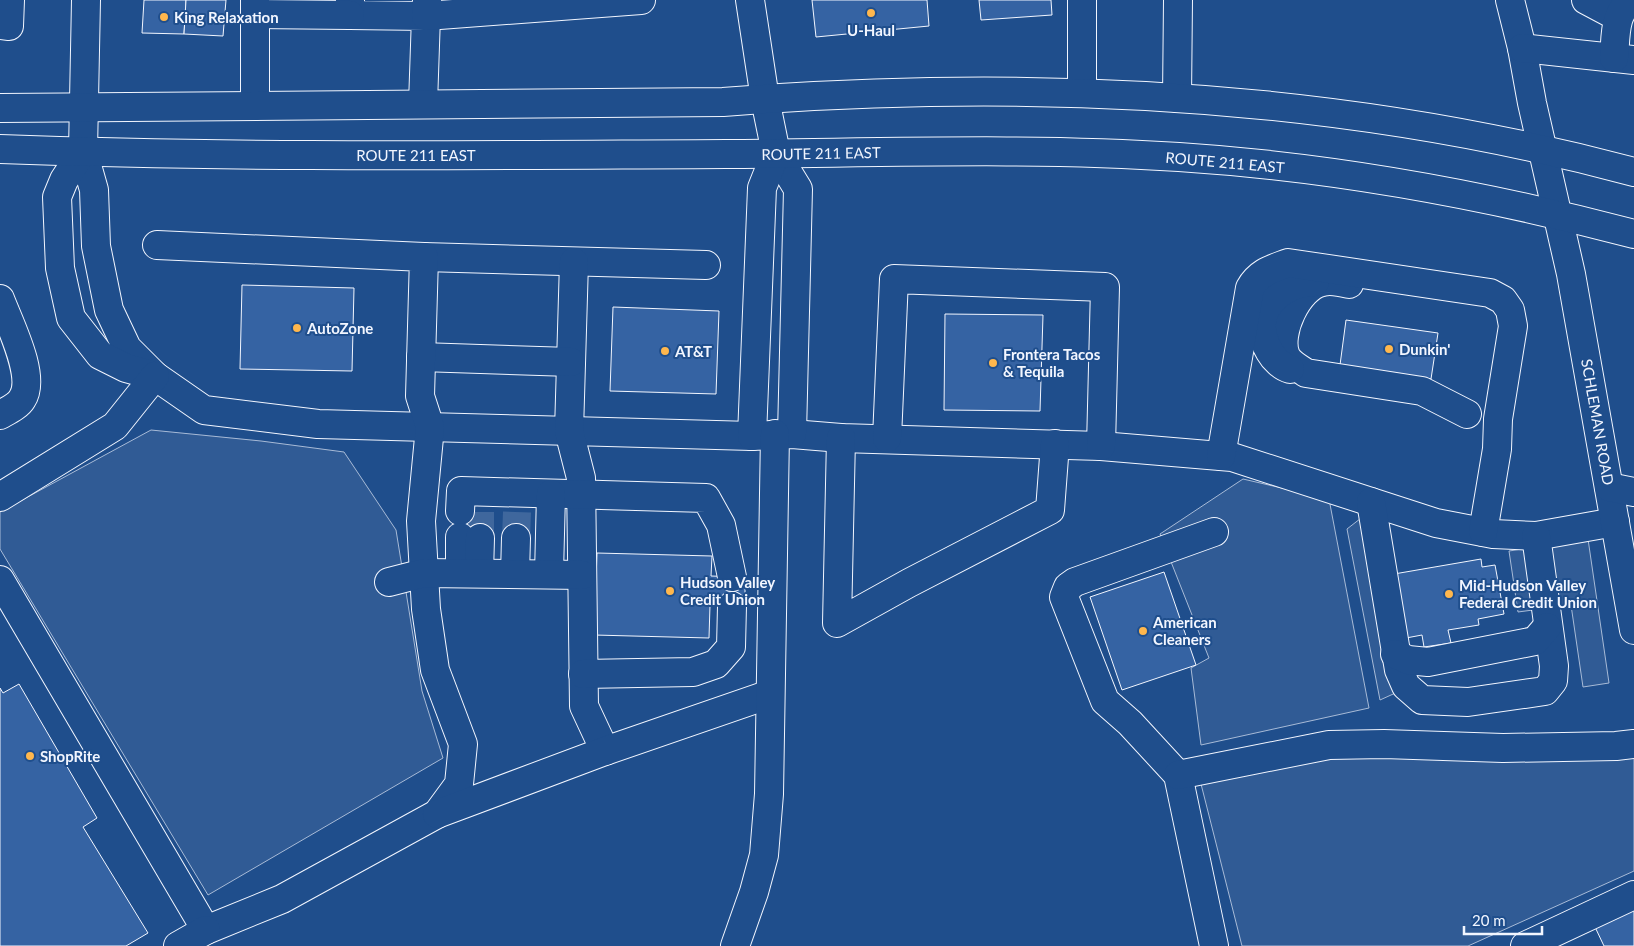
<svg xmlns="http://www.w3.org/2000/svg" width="1634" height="946" viewBox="0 0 1634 946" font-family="Lato,sans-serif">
<rect width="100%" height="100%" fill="#1f4e8c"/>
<g fill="#305b95" stroke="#a8bbd7">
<polygon points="151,430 261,441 344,452 396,530 422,691 443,758 208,895 0,549 0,512"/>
<polygon points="1243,479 1329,499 1369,708 1201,745 1191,668 1209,658 1160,534"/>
<polygon points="1365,515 1402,690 1380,700 1347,529"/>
<polygon points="1588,539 1609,683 1583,687 1571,605 1518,612 1509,551"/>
<polygon points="1634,744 1634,871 1468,946 1242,946 1200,780 1306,760"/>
</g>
<g fill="#3563a3" stroke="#f2f6ff">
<polygon points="144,0 186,0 184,34 142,33"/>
<polygon points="186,0 226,0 223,36 184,34"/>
<polygon points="812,0 927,0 929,26 816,37"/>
<polygon points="979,0 1051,0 1052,15 981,20"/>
<polygon points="242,285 354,288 352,371 240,369"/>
<polygon points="613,307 719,311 716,394 610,391"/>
<polygon points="945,314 1043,315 1040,411 944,410"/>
<polygon points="1346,320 1438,333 1431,379 1340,365"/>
<polygon points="597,553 712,556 711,576 745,577 745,606 710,605 709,638 594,635"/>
<polygon points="1481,559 1482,567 1495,565 1504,614 1478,619 1479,625 1448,630 1451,643 1424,647 1422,635 1406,638 1394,574"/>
<polygon points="1164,572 1196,665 1122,690 1090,597"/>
<polygon points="19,684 97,818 83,827 148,933 126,946 0,946 0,688 3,693"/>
<polygon points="1634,909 1634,946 1604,946 1595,927"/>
</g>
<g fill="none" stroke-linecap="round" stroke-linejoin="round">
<g stroke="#3f679d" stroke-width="28" stroke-dasharray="28 14" stroke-linecap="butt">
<polyline points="480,512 480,538"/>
<polyline points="516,538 517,512"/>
</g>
<defs>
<g id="minor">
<polyline points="86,0 83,151 94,190 96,246 109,310 127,348 155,376 204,410 318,424 752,436 792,434 841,438 1101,446 1232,457 1436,523 1493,534 1536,536 1615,522"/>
<polyline points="350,0 350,15 426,16 423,104"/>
<polyline points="427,0 426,16 641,0"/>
<polyline points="750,0 765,99 776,153 798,189 792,434"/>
<polyline points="1082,0 1082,93"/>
<polyline points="1510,0 1522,48 1532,103 1571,274 1634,630"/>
<polyline points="1586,0 1618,17"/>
<polyline points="255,14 350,15"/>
<polyline points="0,25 9,26 10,0"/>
<polyline points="1522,48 1634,60"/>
<path d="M1614,58C1616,38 1613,10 1634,0"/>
<polyline points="1177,98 1178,0"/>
<polyline points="255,106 255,0"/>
<polyline points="83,151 64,180 57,197 60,268 71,318 100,355 126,368 148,374"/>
<polyline points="424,257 706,265"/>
<polyline points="574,262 569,431 581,478 584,706 605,751"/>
<path d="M1349,284C1341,282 1329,280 1322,282C1298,287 1276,334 1286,356C1290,364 1299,368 1306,373L1422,391L1467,414"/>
<path d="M0,299C9,323 37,377 22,399C18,406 7,411 0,415"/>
<polyline points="421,357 571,362"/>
<path d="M1290,369C1282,367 1274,359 1270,352C1247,315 1277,283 1315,282"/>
<polyline points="752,436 762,188 776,153"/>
<polyline points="841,438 837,623 909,583 1050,510 1055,444"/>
<polyline points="887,438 894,279 1105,287 1101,446"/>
<path d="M1221,456L1250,288C1259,272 1272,269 1288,263L1490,293L1503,300L1510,310L1513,326L1498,419L1497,449L1483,532"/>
<polyline points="1609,487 1634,492"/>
<polyline points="0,497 115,426 155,376"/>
<polyline points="1371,502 1399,670 1406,686 1422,700 1468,702 1545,691 1553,681 1554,666 1536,536"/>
<polyline points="460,511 461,491 706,498 721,525 732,577"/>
<polyline points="1214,532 1075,582 1068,587 1064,597 1105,701 1130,723 1178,775 1214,946"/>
<polyline points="460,573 460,537"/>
<polyline points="479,573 480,538"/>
<polyline points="515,574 516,538"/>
<polyline points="549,574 551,494"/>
<polyline points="0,580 206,930 282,899 437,814 459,784 463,744 435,670 426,609 421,521 430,427 420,396 424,257 157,245"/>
<polyline points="389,582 424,573 582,575"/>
<polyline points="1395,654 1408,660 1428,662 1535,641 1547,627"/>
<polyline points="583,674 693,672 716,664 731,647 732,606"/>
<polyline points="1178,775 1329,745 1384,744 1503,748 1616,746 1634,744"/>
<polyline points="437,814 605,751 770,694"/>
<polyline points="178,946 206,930"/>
<polyline points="735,946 754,892 764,855 769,794 775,434"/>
<polyline points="1525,946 1634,895"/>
</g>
<g id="major">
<path d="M0,108L723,102C1028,78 1337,92 1634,172"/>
<path d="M0,149C242,158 484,155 726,154C877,153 1029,147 1179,157C1333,167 1486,195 1634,234"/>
</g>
</defs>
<use href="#minor" stroke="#f2f6ff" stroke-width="30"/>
<use href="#major" stroke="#f2f6ff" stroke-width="30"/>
<use href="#minor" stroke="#1f4e8c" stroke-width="28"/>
<use href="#major" stroke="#1f4e8c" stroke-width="28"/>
</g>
<g fill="#ffb74d" stroke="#1f4e8c" stroke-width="2">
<circle cx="871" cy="13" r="5"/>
<circle cx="164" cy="17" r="5"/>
<circle cx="297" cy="328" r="5"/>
<circle cx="1389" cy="349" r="5"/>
<circle cx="665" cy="351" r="5"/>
<circle cx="993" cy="363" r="5"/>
<circle cx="670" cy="591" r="5"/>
<circle cx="1449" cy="594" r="5"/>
<circle cx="1143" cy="631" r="5"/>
<circle cx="30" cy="756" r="5"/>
</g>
<g text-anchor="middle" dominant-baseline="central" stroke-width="4" stroke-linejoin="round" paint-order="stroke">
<g font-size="15" font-weight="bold" fill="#f2f6ff" stroke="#1f4e8c" text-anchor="start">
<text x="174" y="17">King Relaxation</text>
<text x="871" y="30" text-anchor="middle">U-Haul</text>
<text x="307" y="328">AutoZone</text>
<text x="1399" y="349">Dunkin'</text>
<text x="675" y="351">AT&amp;T</text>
<text x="1003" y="354">Frontera Tacos<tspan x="1003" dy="17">&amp; Tequila</tspan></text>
<text x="680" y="582">Hudson Valley<tspan x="680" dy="17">Credit Union</tspan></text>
<text x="1459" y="585">Mid-Hudson Valley<tspan x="1459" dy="17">Federal Credit Union</tspan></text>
<text x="1153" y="622">American<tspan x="1153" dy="17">Cleaners</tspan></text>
<text x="40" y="756">ShopRite</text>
</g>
<g font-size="15" fill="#f2f6ff" stroke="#1f4e8c">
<text transform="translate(821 153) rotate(-1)">ROUTE 211 EAST</text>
<text x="416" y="155">ROUTE 211 EAST</text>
<text transform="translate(1225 162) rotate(5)">ROUTE 211 EAST</text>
<text transform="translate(1598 422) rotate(80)">SCHLEMAN ROAD</text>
</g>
</g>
<path d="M1464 926v8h78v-8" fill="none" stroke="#f2f6ff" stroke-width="2.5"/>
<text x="1472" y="926" font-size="15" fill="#f2f6ff" stroke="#1f4e8c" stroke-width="4" paint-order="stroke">20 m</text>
</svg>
